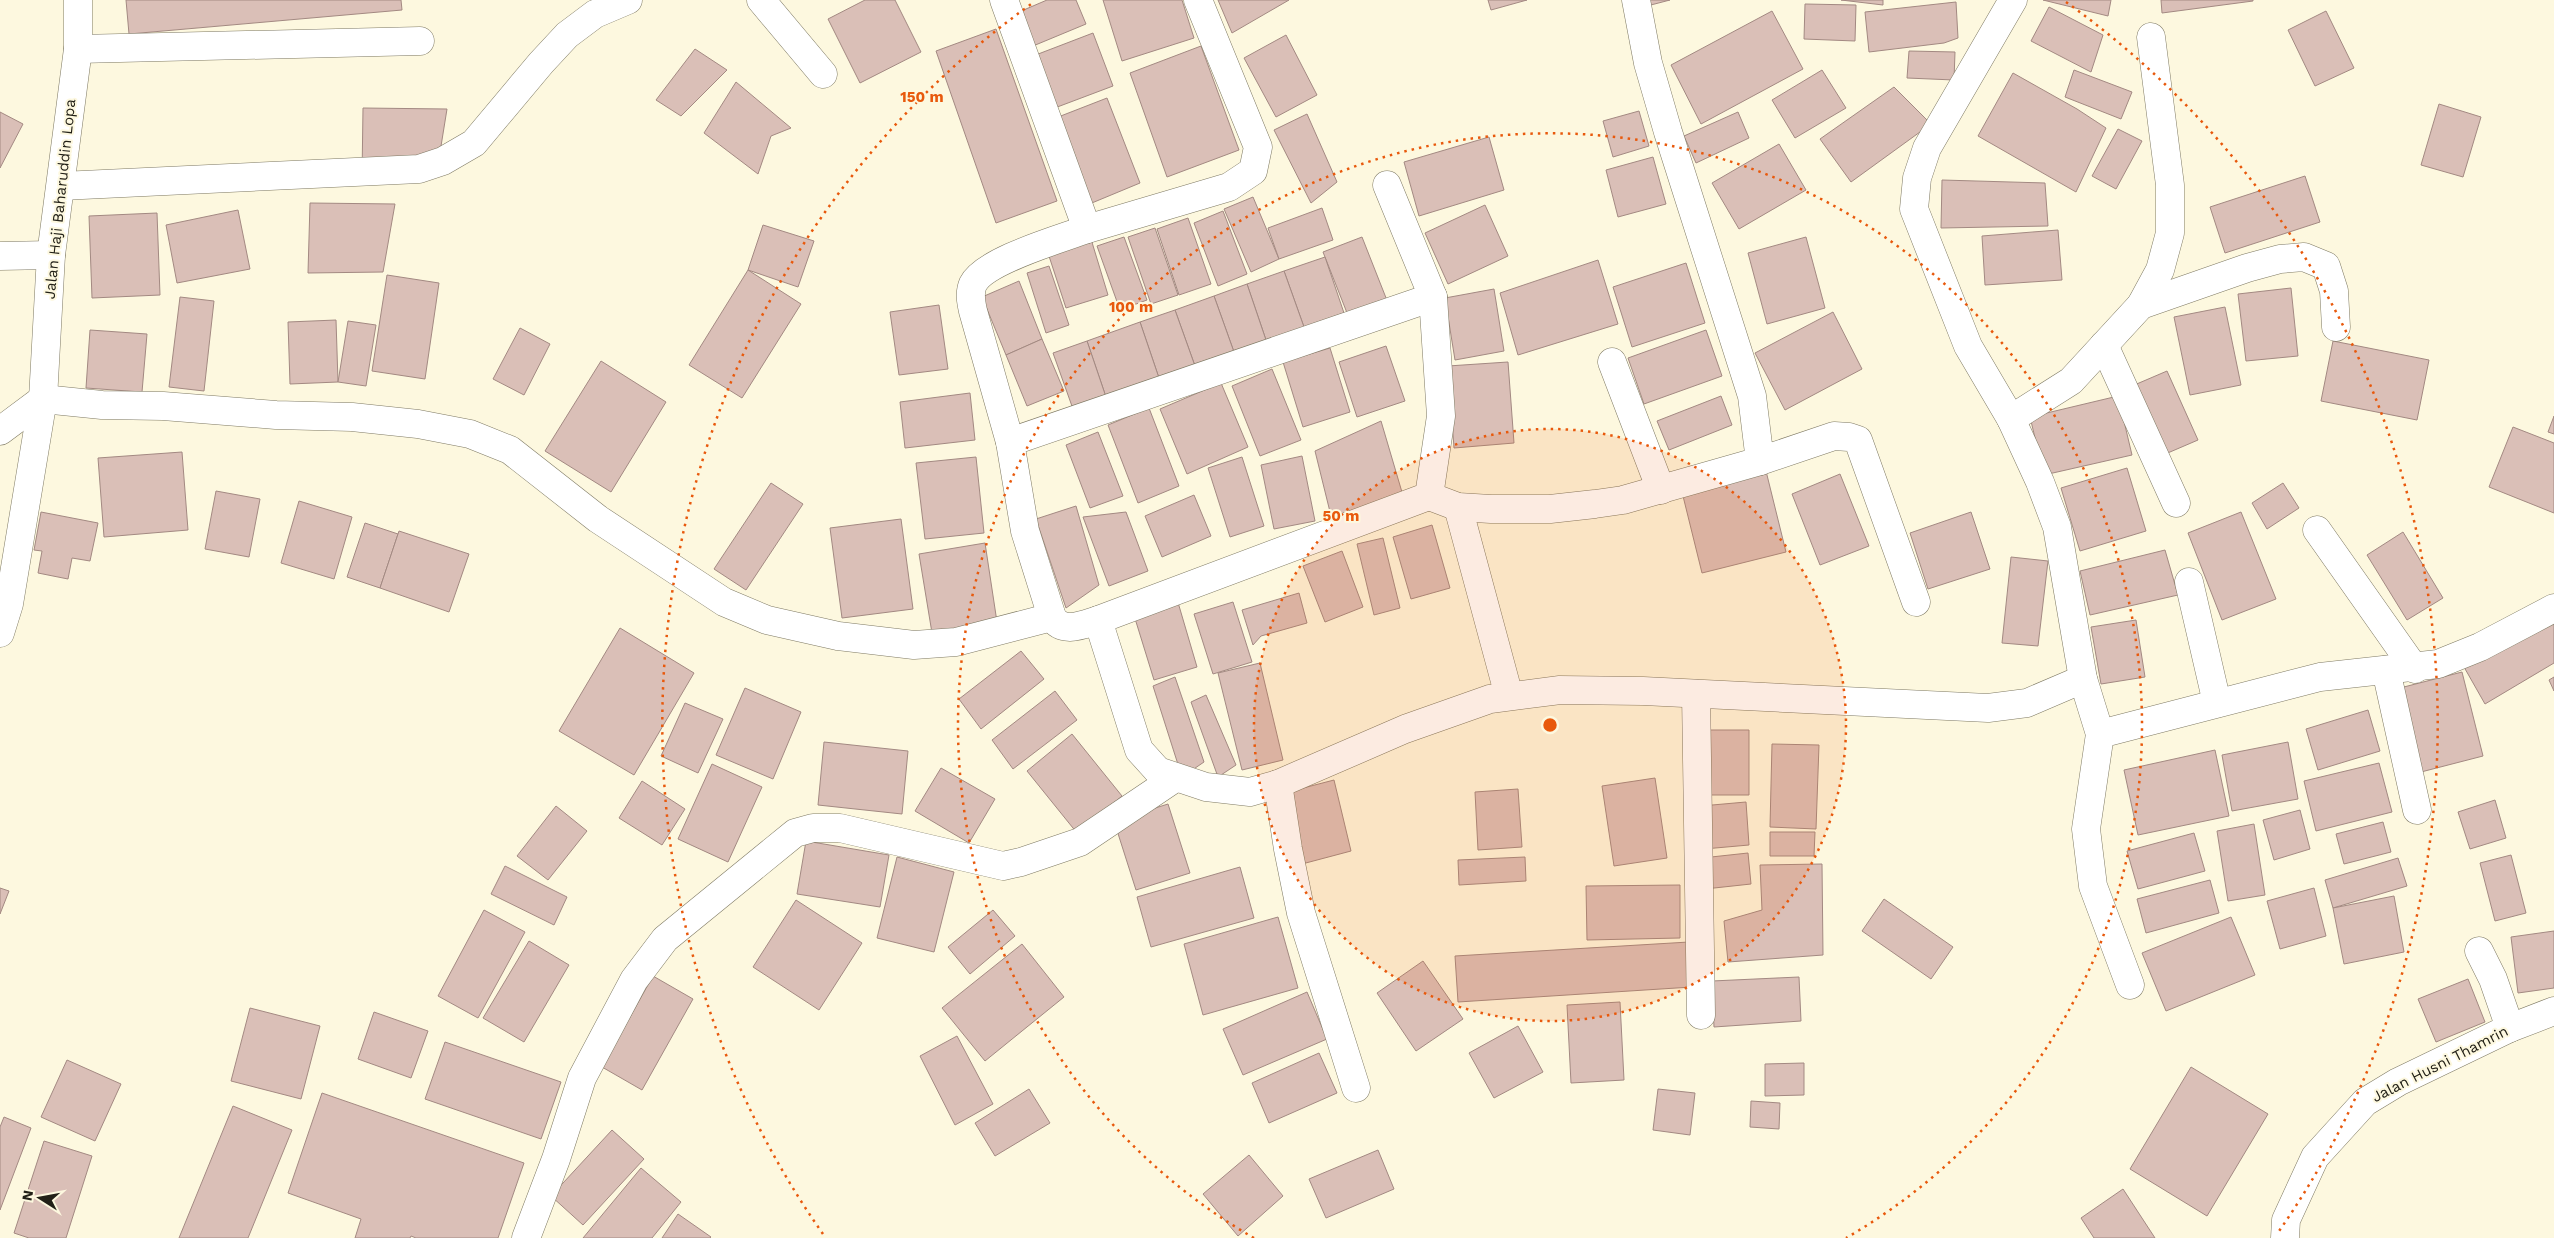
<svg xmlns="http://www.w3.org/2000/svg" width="2554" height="1238" viewBox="0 0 2554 1238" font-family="'Work Sans',sans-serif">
<rect width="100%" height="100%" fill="#fdf8df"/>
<g fill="#dabfb7" stroke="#a38982">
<polygon points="126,0 401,0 402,10 129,34"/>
<polygon points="865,0 895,0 921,52 860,83 828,19"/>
<polygon points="1047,0 1076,0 1086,24 1033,46 1019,12"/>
<polygon points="1103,0 1182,0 1194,38 1122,61"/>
<polygon points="1218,0 1289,0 1232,33"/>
<polygon points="1488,0 1527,0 1491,10"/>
<polygon points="1646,0 1670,0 1647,6"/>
<polygon points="1841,0 1883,0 1883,5"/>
<polygon points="2043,0 2111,0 2108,16"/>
<polygon points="2161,0 2253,0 2253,1 2162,13"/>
<polygon points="1956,2 1958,38 1944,43 1869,52 1865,12"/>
<polygon points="1805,4 1856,5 1855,41 1804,39"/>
<polygon points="2049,7 2103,35 2091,72 2031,41"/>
<polygon points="1772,11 1803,69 1701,124 1671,65"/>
<polygon points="2326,11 2354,68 2315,86 2288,30"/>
<polygon points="996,29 1057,201 996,223 936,51"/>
<polygon points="1093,33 1113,86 1052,109 1033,56"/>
<polygon points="1286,35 1317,95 1276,117 1244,58"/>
<polygon points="1201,46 1239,150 1167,177 1130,73"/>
<polygon points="695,49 727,70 681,116 656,100"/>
<polygon points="1909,51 1955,52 1954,80 1907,78"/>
<polygon points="1822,70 1846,108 1795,138 1772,100"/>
<polygon points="2074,70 2132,92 2121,119 2065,97"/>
<polygon points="2013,73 2077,109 2106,128 2076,192 1978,136"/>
<polygon points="736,82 791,128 771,136 758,174 704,133"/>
<polygon points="1894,87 1931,124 1851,182 1820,139"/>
<polygon points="1107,98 1140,183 1087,205 1053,119"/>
<polygon points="2439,104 2481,117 2463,177 2421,165"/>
<polygon points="363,108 447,109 436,177 362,178"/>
<polygon points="1639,111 1649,146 1613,157 1603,121"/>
<polygon points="0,112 23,124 0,168"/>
<polygon points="1738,112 1749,138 1696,163 1684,136"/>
<polygon points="1307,114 1337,182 1311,203 1274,130"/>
<polygon points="2118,129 2142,141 2116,189 2092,176"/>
<polygon points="1489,137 1504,190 1419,216 1404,162"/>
<polygon points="1779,144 1806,190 1739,229 1712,183"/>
<polygon points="1653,157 1666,204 1618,217 1606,170"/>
<polygon points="2305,176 2320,222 2225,253 2210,207"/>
<polygon points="1942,180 2045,183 2048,226 1941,228"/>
<polygon points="1253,197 1279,259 1251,272 1224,209"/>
<polygon points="310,203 395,204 383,272 308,273"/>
<polygon points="1485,205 1508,256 1448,284 1425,233"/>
<polygon points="1322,208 1333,240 1279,259 1268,228"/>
<polygon points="238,210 250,269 177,283 166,225"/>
<polygon points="1223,211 1247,274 1218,286 1194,223"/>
<polygon points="157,213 160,295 92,298 89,216"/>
<polygon points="1188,218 1211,284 1179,295 1157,229"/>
<polygon points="763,225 814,241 798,287 748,270"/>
<polygon points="1155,228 1178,295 1151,304 1128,237"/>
<polygon points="2058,230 2062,280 1985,285 1982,236"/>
<polygon points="1124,237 1147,300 1120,310 1097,246"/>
<polygon points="1362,237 1390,308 1351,323 1323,252"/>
<polygon points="1806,237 1825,308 1767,324 1748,253"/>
<polygon points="1091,239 1108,295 1066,308 1048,253"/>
<polygon points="1325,257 1344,313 1304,327 1284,271"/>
<polygon points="1598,260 1618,324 1518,355 1500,293"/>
<polygon points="1686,263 1705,323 1632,347 1613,287"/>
<polygon points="1049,266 1069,325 1046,333 1027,273"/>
<polygon points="748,270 801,304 742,398 689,365"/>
<polygon points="1284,271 1304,327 1266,340 1247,284"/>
<polygon points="387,275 439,283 425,379 372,371"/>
<polygon points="1019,281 1042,339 1006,355 982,297"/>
<polygon points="1247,284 1266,340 1234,352 1214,296"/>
<polygon points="2291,288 2298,356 2246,361 2238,294"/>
<polygon points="1494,289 1504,351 1455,360 1445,298"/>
<polygon points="1214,296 1234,352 1195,366 1175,310"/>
<polygon points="180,297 214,301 204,391 169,387"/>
<polygon points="939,305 948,369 899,375 890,312"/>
<polygon points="2225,307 2241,385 2190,395 2174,317"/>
<polygon points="1175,310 1195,366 1159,378 1140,322"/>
<polygon points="1833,312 1862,369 1785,410 1755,353"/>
<polygon points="336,320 338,382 290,384 288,322"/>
<polygon points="348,321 376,325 366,386 338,382"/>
<polygon points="1140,322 1159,378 1106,397 1087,341"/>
<polygon points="520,328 550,344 524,395 493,379"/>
<polygon points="90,330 147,334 142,392 86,388"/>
<polygon points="1706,330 1722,376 1644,404 1628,358"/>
<polygon points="1042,339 1064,391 1027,406 1006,355"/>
<polygon points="1087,341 1106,397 1073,409 1053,353"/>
<polygon points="2333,341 2429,360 2417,420 2321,401"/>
<polygon points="1386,346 1405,401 1357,417 1339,362"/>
<polygon points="1330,348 1350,412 1303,427 1283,362"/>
<polygon points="601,361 666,402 611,492 545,451"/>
<polygon points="1508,362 1514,443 1454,448 1448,366"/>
<polygon points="1272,369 1301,440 1260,456 1232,386"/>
<polygon points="2167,371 2198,440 2163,455 2132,386"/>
<polygon points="1221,383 1248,447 1187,474 1160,409"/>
<polygon points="970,393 975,440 905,448 900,402"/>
<polygon points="1721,396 1732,425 1669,450 1657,421"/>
<polygon points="2118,396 2132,455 2044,475 2030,417"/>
<polygon points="1149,408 1179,486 1138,503 1108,425"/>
<polygon points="2554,416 2554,434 2548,432"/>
<polygon points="1381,421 1404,499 1332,520 1315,451"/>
<polygon points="2513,427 2554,443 2554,513 2489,487"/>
<polygon points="1098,432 1123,496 1090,508 1066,445"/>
<polygon points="182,452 188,530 104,537 98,458"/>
<polygon points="1302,456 1315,521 1274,529 1261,465"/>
<polygon points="976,457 984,533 925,539 916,463"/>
<polygon points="1242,457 1264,526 1230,537 1208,468"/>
<polygon points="2127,468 2146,531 2080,551 2061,488"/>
<polygon points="1766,471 1786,552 1702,573 1682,492"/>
<polygon points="1840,474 1869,546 1820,565 1792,494"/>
<polygon points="771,483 803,504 746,590 714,569"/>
<polygon points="2283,483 2299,508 2267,529 2252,503"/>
<polygon points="216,491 260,499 249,557 205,549"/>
<polygon points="1194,495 1211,536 1162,557 1145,516"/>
<polygon points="299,501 352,517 334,579 281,563"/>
<polygon points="1076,506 1099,585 1066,608 1036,519"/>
<polygon points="41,512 98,523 90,561 72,558 68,579 38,573 42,551 34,550"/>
<polygon points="1126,512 1148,571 1109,586 1083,517"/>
<polygon points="1971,512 1990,569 1928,589 1910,533"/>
<polygon points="2241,512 2276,599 2222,620 2188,533"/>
<polygon points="901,519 913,609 842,618 830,528"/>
<polygon points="365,523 398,534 380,588 347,577"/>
<polygon points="1432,525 1450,588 1411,599 1393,537"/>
<polygon points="399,531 469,554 449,612 380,588"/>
<polygon points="2403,532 2443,598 2407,620 2367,555"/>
<polygon points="1383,538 1400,608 1374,615 1357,544"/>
<polygon points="985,543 997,622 932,633 919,554"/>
<polygon points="2165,550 2178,595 2090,615 2080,571"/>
<polygon points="1342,551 1363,607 1325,622 1303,566"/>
<polygon points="2011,557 2048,561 2038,646 2002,643"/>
<polygon points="1299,593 1307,623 1261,636 1253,645 1242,610"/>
<polygon points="1177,599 1197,667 1154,680 1133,612"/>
<polygon points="1233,602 1252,662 1213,674 1194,614"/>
<polygon points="2554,614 2554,663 2485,704 2464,667"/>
<polygon points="2136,620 2145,677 2101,684 2091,627"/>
<polygon points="620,628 694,673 634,775 559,731"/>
<polygon points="1021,651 1044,679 981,729 959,699"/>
<polygon points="1260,663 1283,760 1242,770 1218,673"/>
<polygon points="2462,672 2483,756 2421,772 2400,688"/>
<polygon points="1175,677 1204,762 1182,777 1153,686"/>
<polygon points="2554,677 2554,691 2549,680"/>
<polygon points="745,688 801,712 773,779 716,755"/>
<polygon points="1055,691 1077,720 1013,769 992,740"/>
<polygon points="1206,695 1236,765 1218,777 1191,702"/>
<polygon points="685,703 723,719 698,773 661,756"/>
<polygon points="2368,710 2380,751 2318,770 2306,729"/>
<polygon points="1699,730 1749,730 1749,795 1698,795"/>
<polygon points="1072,734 1122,796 1077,833 1027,771"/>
<polygon points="824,742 908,751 902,814 818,805"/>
<polygon points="2288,742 2298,799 2232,811 2222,755"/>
<polygon points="1772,744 1819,745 1816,829 1770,827"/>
<polygon points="2215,750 2229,816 2138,835 2124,770"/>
<polygon points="2379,763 2392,812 2316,831 2304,781"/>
<polygon points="712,764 762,787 728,862 678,839"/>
<polygon points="941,768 995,799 969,843 915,811"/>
<polygon points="1655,778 1667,858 1614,866 1602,786"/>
<polygon points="1334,780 1351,851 1302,864 1284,793"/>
<polygon points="642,781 685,809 662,845 619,818"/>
<polygon points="1518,789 1522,847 1478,850 1475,792"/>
<polygon points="2495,800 2506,838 2470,849 2458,812"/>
<polygon points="1746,802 1749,845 1704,849 1701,806"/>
<polygon points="1168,804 1190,873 1136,890 1114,821"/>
<polygon points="556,806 587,831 548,880 517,856"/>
<polygon points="2300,810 2310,849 2274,860 2263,820"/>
<polygon points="2383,822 2391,852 2344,864 2336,834"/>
<polygon points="2254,824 2265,895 2228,901 2217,831"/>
<polygon points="1770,832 1815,832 1814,856 1770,856"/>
<polygon points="2194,833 2205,871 2138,889 2127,851"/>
<polygon points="806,841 889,855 880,907 797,894"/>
<polygon points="1748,853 1751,884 1705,889 1702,858"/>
<polygon points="2511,855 2526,913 2495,921 2480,863"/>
<polygon points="897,857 954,872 934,952 877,938"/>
<polygon points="1525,857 1526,881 1459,885 1458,860"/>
<polygon points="2398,858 2407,886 2333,908 2325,880"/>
<polygon points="1822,864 1823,955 1728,962 1724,921 1762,910 1760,865"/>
<polygon points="505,866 567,897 554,925 491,894"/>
<polygon points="1240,867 1254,918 1151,947 1137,897"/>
<polygon points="2210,880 2219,913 2146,933 2137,899"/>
<polygon points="1680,885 1680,938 1587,940 1586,886"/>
<polygon points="0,888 9,891 0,914"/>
<polygon points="2314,888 2326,936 2280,949 2267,901"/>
<polygon points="2394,896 2404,952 2344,964 2333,908"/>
<polygon points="1884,899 1953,947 1931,979 1862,931"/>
<polygon points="796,900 862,943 819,1010 753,967"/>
<polygon points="484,910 525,932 478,1018 438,996"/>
<polygon points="993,910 1015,936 970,974 948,947"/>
<polygon points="1278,917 1298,988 1203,1015 1184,944"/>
<polygon points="2231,917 2255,975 2166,1011 2142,953"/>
<polygon points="2554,931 2554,988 2518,993 2511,937"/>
<polygon points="529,941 569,965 524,1042 483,1018"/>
<polygon points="1689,942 1692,987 1458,1002 1455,956"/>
<polygon points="1022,944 1064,997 985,1061 942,1008"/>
<polygon points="1423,961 1463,1019 1416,1051 1377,993"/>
<polygon points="653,976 693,999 642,1090 602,1067"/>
<polygon points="1799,977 1801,1021 1714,1027 1712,981"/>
<polygon points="2468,979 2485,1022 2436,1042 2418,999"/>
<polygon points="1307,992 1327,1039 1243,1075 1223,1029"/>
<polygon points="1620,1002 1624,1080 1571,1083 1567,1005"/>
<polygon points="250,1008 320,1026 301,1099 231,1081"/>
<polygon points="374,1012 428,1031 411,1078 358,1059"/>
<polygon points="1518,1026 1543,1072 1494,1098 1469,1053"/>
<polygon points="957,1036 993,1104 955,1125 920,1056"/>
<polygon points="445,1042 561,1082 541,1139 425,1099"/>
<polygon points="1319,1053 1337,1093 1269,1123 1252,1083"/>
<polygon points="67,1060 121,1084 95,1141 41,1117"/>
<polygon points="1804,1063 1804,1095 1765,1096 1765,1064"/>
<polygon points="2191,1067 2268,1114 2207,1216 2130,1169"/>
<polygon points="1029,1089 1050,1123 995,1156 975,1123"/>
<polygon points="1658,1089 1695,1093 1690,1135 1653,1130"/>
<polygon points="322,1093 524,1163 498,1238 416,1238 411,1236 410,1238 355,1238 361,1219 288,1193"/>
<polygon points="1751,1101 1780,1103 1779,1129 1750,1127"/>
<polygon points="233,1106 292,1130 248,1238 179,1238"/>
<polygon points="4,1117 31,1128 0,1210 0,1127"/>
<polygon points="612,1130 644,1159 583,1225 551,1196"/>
<polygon points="44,1141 92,1156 66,1238 29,1238 14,1233"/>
<polygon points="1378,1150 1394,1189 1326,1218 1309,1179"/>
<polygon points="1249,1155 1283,1196 1238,1236 1203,1194"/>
<polygon points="641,1168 681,1202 652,1238 583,1238"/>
<polygon points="2123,1189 2155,1238 2094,1238 2081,1218"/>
<polygon points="678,1214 711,1237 710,1238 662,1238"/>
</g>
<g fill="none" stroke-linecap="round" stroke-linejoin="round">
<defs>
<g id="minor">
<polyline points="761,0 823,74"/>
<path d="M1004,0L1087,229C1061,239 985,260 973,284C969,293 971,302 973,311L1010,442L1025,531L1052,617C1062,634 1082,625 1098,620L1139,750L1158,771L1206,787L1250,792L1278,784L1405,729L1490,699L1560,690L1643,691L1988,708L2027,703L2083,679"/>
<polyline points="1636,0 1648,63 1668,132 1752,396 1760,461 1834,436 1849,437 1858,440 1916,602"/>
<polyline points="2013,0 1927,148 1917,178 1914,209 1968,346 2011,419 2040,482 2057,527 2083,679 2100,734 2086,829 2093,886 2130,985"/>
<polyline points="78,49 420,41"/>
<polyline points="61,186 419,169 443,161 474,143 541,63 567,35 595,14 628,0"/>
<polyline points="1087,229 1229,187 1253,171 1258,147 1198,0"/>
<polyline points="0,256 51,255"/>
<polyline points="2141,305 2160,270 2170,233 2170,185 2151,37"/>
<polyline points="2104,345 2176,503"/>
<polyline points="1612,362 1661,490"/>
<polyline points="2011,419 2071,381 2141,305 2247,268 2280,259 2304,257 2326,266 2334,291 2336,327"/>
<polyline points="0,431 43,399 102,405 163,406 276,415 352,417 418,424 470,434 510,450 598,519 724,602 767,620 838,636 914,645 956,642 1052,617"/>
<polyline points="1010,442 1433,297 1387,185"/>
<polyline points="1429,496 1458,507 1491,509 1550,509 1595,504 1623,500 1760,461"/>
<polyline points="1458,507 1509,696"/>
<polyline points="2317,530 2415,669"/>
<polyline points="2189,582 2217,703"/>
<polyline points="1098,620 1429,496 1441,416 1433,297"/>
<polyline points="0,633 9,604 43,399 51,255 78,49 78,0"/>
<polyline points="2386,670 2417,810"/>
<polyline points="1696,694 1701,1015"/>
<polyline points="2100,734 2320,677 2438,664 2480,647 2554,608"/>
<polyline points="1278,784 1288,849 1301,913 1356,1088"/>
<polyline points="2479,951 2493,979 2510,1028"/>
<polyline points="526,1238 556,1159 582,1078 634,980 665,939 795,833 813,828 840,828 1003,866 1021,862 1080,842 1175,778"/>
<polyline points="2285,1238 2286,1220 2315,1157 2365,1102 2398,1082 2510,1028 2554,1011"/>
</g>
</defs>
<use href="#minor" stroke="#7f7a64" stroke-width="29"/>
<use href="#minor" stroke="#fff" stroke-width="28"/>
</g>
<circle cx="1550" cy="725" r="296" fill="#e8590c" fill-opacity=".12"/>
<g fill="none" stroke="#e8590c" stroke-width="2.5" stroke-dasharray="2.5 5">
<circle cx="1550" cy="725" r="296"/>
<path d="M1254 1238A592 592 0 1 1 1846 1238"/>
<path d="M823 1234A888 888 0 0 1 1034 2M2066 2A888 888 0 0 1 2277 1234"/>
</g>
<g text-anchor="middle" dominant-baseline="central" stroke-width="4" stroke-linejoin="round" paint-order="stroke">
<g font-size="15" fill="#222017" stroke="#fdf8df">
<text transform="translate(60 199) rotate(-84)">Jalan Haji Baharuddin Lopa</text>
<text transform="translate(2440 1064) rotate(-27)">Jalan Husni Thamrin</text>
</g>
</g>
<circle cx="1550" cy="725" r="8" fill="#e8590c" stroke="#fdf8df" stroke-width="2.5"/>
<g font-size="15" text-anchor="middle" font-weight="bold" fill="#e8590c" stroke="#fdf8df" stroke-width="4" stroke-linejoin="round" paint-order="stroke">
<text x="922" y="102">150 m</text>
<text x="1131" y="312">100 m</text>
<text x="1341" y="521">50 m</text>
</g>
<g transform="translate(40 1198) rotate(281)" stroke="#fdf8df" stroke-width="4" paint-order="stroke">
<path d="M0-4L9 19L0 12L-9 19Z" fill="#222017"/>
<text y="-8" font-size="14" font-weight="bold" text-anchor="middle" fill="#222017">N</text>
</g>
</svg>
